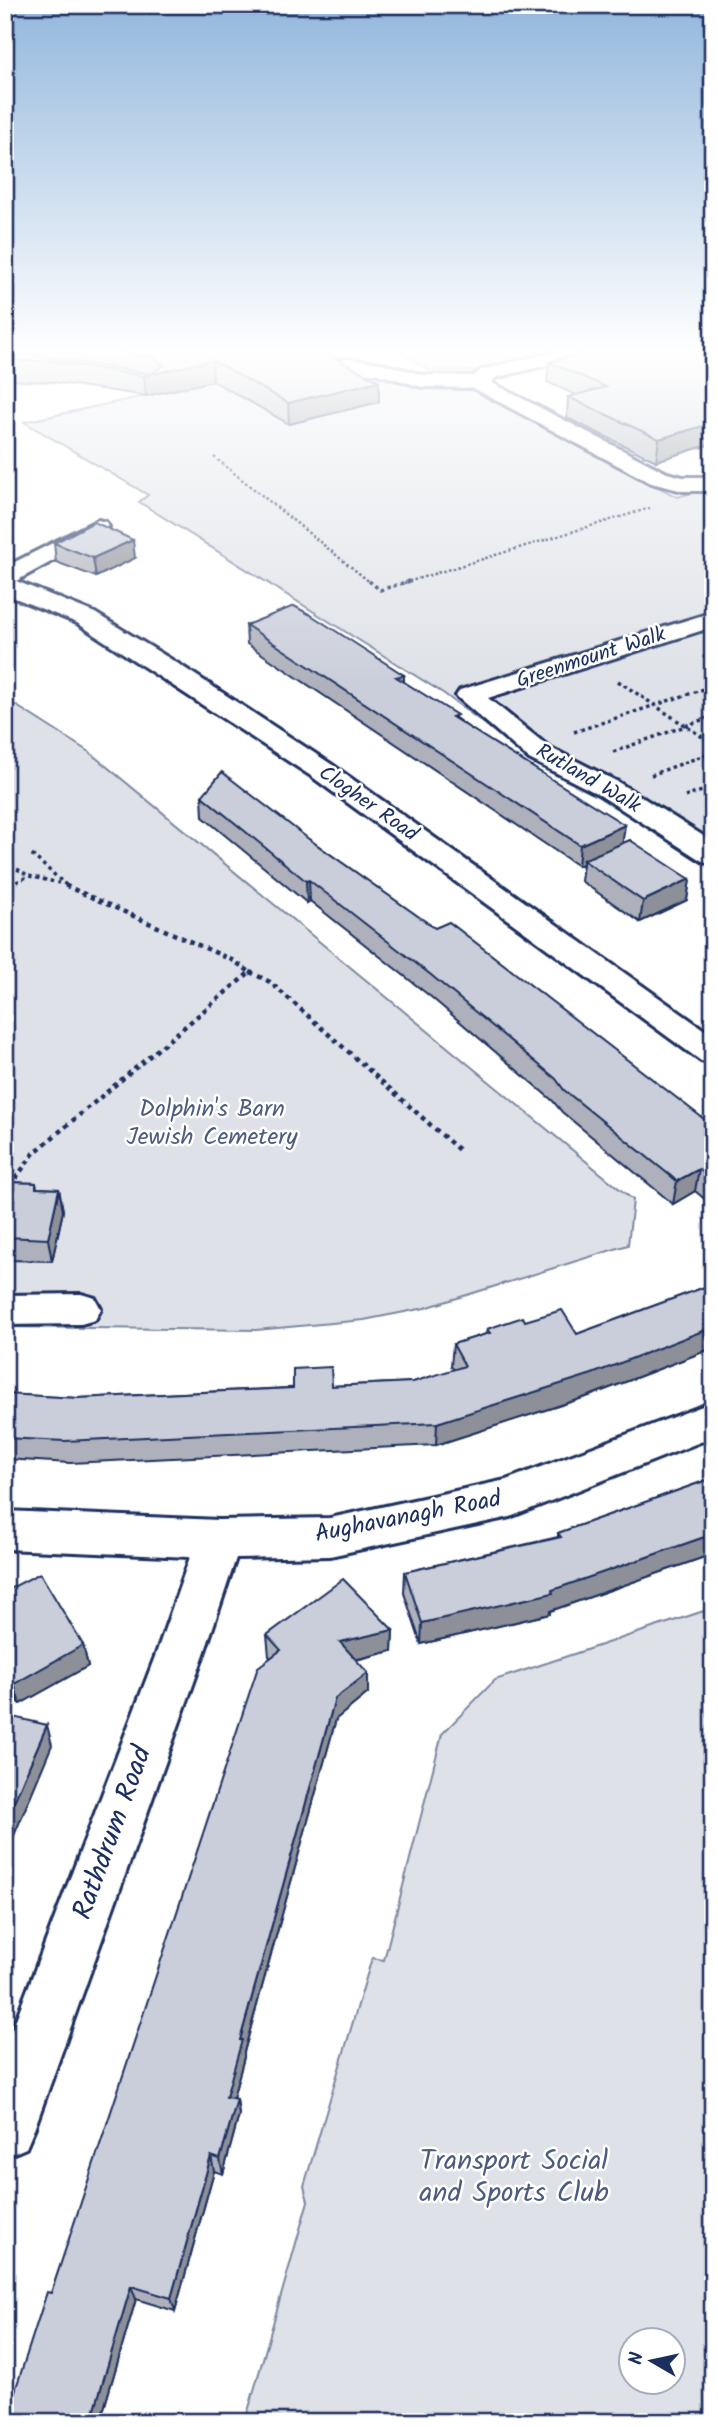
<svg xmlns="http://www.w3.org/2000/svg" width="718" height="2427" viewBox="0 0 718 2427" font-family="Kalam,sans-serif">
<rect width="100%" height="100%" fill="#fff"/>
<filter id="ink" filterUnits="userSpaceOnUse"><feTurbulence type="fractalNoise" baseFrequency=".0143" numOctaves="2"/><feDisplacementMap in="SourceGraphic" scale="14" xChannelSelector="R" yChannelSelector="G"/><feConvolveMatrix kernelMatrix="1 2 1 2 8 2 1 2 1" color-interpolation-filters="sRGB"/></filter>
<g filter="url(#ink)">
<g fill="#dee1e7" stroke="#7c88a2" stroke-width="2" fill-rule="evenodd">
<polygon points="392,347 526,347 543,355 473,371 429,370"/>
<polygon points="330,368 378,373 426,387 467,386 677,497 713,488 713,864 640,816 525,754 443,693 139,502 148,495 24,422 260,371"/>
<polygon points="9,701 89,752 633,1200 628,1245 425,1308 364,1320 256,1330 5,1327 5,705"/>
<path d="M713,1608V2422H245L308,2201L304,2186L372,1958L384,1960L442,1734L495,1680ZM630,2340H672V2382H630Z"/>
</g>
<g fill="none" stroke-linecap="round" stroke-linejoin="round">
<defs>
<g id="minor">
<polygon points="575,347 607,347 605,351 495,378 492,383 667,473 683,477 713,477 713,491 683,491 651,483 473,388 422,387 378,374 351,371 310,374 300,368 310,362 351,359 380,363 423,375 474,376 481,370"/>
<polygon points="98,520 106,522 109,527 106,532 16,581 95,613 177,663 331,764 713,1036 713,1064 701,1061 311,776 77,623 5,594 5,567"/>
<polygon points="713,612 713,627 488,698 549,747 618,782 713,842 713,864 702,861 598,794 529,759 456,696 460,690"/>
<polygon points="81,1294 95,1298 101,1309 95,1320 81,1324 5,1325 5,1295"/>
<polygon points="713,1402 713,1437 510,1517 330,1556 236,1558 204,1654 35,2127 26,2148 5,2157 5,2048 156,1654 190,1557 5,1549 5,1511 219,1520 330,1518 506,1480"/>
</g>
</defs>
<use href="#minor" stroke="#1b2f5e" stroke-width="6"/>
<g stroke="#1b2f5e" stroke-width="2.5" stroke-dasharray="2.5 2.5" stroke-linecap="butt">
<polyline points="214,457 371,583"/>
<polyline points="404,583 650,508"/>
</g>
<g stroke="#1b2f5e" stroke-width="3.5" stroke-dasharray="3.5 3.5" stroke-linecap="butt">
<polyline points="369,581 380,590 410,581"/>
<polyline points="703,656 713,662"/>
<polyline points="618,681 713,744"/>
<polyline points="574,732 713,686"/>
<polyline points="613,752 713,716"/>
<polyline points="651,775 713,752"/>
<polyline points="685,797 713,787"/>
<polyline points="32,855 66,885"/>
<polyline points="5,862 29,876 59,883"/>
<polyline points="10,885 29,876"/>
</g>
<g stroke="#1b2f5e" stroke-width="4.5" stroke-dasharray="4.5 4.5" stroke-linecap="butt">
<polyline points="5,888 14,884"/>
<polyline points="250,972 270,982 461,1152"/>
<polyline points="5,1193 34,1153 250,972 234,961 62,884"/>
</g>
<use href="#minor" fill="#fff" fill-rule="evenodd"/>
</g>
<g fill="#aeb1bb" stroke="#1b2f5e" stroke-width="2">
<polygon points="5,347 305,347 305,354 308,356 379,381 379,402 289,424 213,381 146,396 53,382 24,381 5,379"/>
<polygon points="580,347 713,347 713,444 711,444 656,461 567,418 568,397 576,395 547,382 549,362 579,354"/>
<polygon points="54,543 135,558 96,577 56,562"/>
<polygon points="246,625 404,675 404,682 457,719 623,843 690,879 687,900 640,922 581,881 583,864 578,866 247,644"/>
<polygon points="202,796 310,840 713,1126 713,1206 695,1191 673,1204 562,1112 553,1101 431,997 310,901 307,903 203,817"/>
<polygon points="5,1182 36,1183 37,1188 59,1189 63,1211 52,1261 5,1260"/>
<polygon points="713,1284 713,1348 589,1396 436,1445 70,1463 5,1459 5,1394 78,1398 413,1382 454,1370 451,1366 453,1344 486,1334 487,1329 525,1321 577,1334"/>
<polygon points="713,1478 713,1554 550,1611 550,1614 421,1644 404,1593 405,1572 558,1537 558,1533"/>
<polygon points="5,1591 83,1645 88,1666 20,1704 5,1678"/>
<polygon points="393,1630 392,1651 356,1660 368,1693 336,1719 244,2052 244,2057 233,2098 237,2099 239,2115 223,2174 214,2171 175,2311 136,2299 100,2422 5,2422 51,2293 270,1657 269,1656 267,1635"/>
</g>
<g fill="#8d9099" stroke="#1b2f5e" stroke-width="2">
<polygon points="22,347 36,347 37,359 29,361 23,361"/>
<polygon points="299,347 305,347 305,362 297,349"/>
<polygon points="212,360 213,381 146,396 144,376"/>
<polygon points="379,381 379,402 289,424 288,403"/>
<polygon points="713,423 711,444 656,461 659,439"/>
<polygon points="133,540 135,558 96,577 93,558"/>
<polygon points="404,675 404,695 396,677"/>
<polygon points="625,825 622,847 583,860 583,864 578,866 580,845"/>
<polygon points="690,879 687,900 640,922 643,901"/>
<polygon points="309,880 310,901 307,903 306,881"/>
<polygon points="699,1169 695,1191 673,1204 677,1181"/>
<polygon points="59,1189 63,1211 52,1261 48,1239"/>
<polygon points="713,1327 713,1348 589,1396 436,1445 437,1423"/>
<polygon points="5,1359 9,1374 5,1386"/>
<polygon points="713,1534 713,1554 550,1611 550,1614 421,1644 422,1623 552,1590"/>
<polygon points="393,1630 392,1651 341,1663 340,1642"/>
<polygon points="83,1645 88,1666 20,1704 14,1684"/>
<polygon points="368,1673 368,1693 336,1719 244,2052 244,2057 229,2113 226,2097 240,2040 335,1698"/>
<polygon points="47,1725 52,1745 5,1857 5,1822"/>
<polygon points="237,2099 239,2115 223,2174 220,2159"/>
<polygon points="211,2156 214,2171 175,2311 171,2298"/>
<polygon points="131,2286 136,2299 100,2422 91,2422"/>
</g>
<g fill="#caceda" stroke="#1b2f5e" stroke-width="2">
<polygon points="5,347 22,347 27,354 151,374 164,365 152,357 87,347 299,347 297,349 308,356 329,355 379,381 288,403 212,360 144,376 51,361 21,361 5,359"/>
<polygon points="597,347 713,347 713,423 659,439 568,397 606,387 549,362 599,348"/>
<polygon points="94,522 133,540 93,558 54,543"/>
<polygon points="294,606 311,615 404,675 396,677 457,715 452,717 625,825 580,845 246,625"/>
<polygon points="222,772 310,840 435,928 449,922 713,1126 713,1180 699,1169 677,1181 564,1090 556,1079 431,975 309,880 306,881 202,796"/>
<polygon points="630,840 690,879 643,901 583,860"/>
<polygon points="5,1182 36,1183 36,1188 59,1189 48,1239 5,1237"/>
<polygon points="713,1284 713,1327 592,1374 437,1423 65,1441 5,1438 5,1394 78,1398 293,1388 293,1369 331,1367 332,1386 413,1382 465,1366 453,1344 490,1333 487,1329 523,1317 525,1321 562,1310 577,1334"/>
<polygon points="713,1478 713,1534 552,1590 553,1593 422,1623 405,1572 561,1537 558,1533"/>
<polygon points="40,1573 83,1645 14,1684 5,1668 5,1591"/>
<polygon points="343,1579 393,1630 340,1642 368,1673 335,1698 240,2040 242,2040 226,2097 237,2099 220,2159 211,2156 171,2298 131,2286 91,2422 5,2422 47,2292 51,2293 258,1667 281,1650 267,1635"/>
<polygon points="5,1715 47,1725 5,1822"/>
</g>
</g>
<linearGradient id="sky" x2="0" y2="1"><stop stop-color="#93b7dc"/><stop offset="0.51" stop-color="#fff"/><stop offset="1" stop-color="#fff" stop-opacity="0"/></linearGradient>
<rect width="718" height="687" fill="url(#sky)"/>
<g text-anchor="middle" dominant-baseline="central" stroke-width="5" stroke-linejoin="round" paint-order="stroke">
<g font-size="21" fill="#1b2f5e" stroke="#fff">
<text transform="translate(591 658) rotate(-18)">Greenmount Walk</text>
<text transform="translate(588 779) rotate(30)">Rutland Walk</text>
<text transform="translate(368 804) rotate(35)">Clogher Road</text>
</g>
<g font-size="24" fill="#4c5c80" stroke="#fff">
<text x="212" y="1109">Dolphin's Barn<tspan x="212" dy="28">Jewish Cemetery</tspan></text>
</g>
<g font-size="24" fill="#1b2f5e" stroke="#fff">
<text transform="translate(408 1517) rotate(-11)">Aughavanagh Road</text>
</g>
<g font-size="28" fill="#1b2f5e" stroke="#fff">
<text transform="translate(113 1833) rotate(-70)">Rathdrum Road</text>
</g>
<g font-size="28" fill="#4c5c80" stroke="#fff">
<text x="514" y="2161">Transport Social<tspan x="514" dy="32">and Sports Club</tspan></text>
</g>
</g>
<rect width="718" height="2427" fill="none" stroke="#fff" stroke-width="28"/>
<rect x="14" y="14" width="690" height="2399" fill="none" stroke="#1b2f5e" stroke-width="2.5" filter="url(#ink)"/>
<g transform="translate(652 2361) rotate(279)"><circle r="33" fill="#ffffff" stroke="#a4acbf" stroke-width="2"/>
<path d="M0-5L12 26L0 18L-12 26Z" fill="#1b2f5e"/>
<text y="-10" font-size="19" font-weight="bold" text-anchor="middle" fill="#1b2f5e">N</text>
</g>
</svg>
